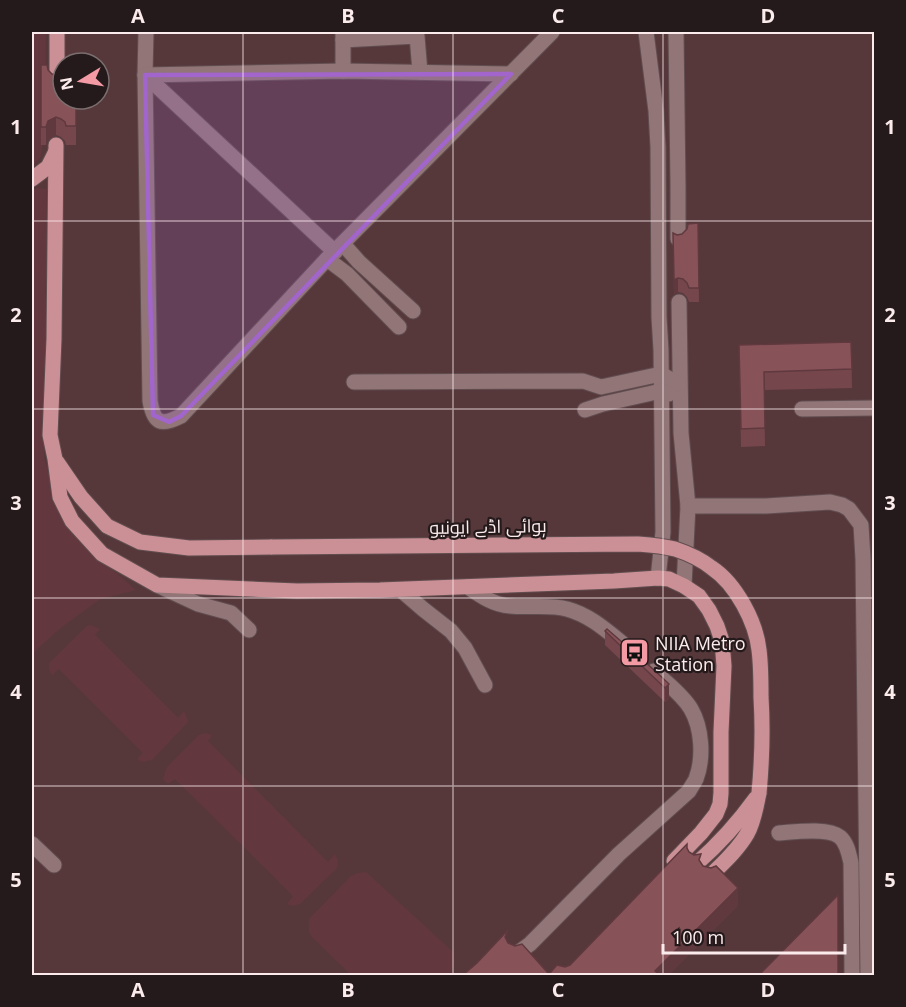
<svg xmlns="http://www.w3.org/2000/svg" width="906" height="1007" viewBox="0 0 906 1007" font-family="'Open Sans',Cairo,sans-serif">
<rect width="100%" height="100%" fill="#462e30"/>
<path fill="#56383b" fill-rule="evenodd" d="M32,32H874V975H32ZM63,63H99V99H63Z"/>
<g fill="#62373d">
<polygon points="32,32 46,32 45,135 40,158 32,167"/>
<polygon points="37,188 47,189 44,457 54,493 85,546 136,590 100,599 58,630 32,654 32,191"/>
<polygon points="90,625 100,629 95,635 178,718 184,711 188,720 187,723 152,760 142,762 137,759 143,753 59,669 52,675 49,670 49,663 87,626"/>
<polygon points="205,733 212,735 208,741 328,862 335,854 338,861 337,868 300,904 293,906 287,904 293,896 175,779 168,784 163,779 167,767 199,735"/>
<path d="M366,872L453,952C456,962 454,968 448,975H351L312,937L309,932V919L351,876L358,873Z"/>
</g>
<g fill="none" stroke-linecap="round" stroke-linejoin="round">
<defs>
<g id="minor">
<path d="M146,32L145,75L150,401C154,424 161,426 181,416L327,259L552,32"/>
<polyline points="343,32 343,71"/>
<polyline points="646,32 656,111 658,147 659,317 661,350 663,532 658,578"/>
<polyline points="676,32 678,186 678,239"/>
<polyline points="343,40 417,36 420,72"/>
<polyline points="145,75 343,71 511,74"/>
<polyline points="145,75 335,252"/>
<polyline points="343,244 359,262 413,311"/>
<polyline points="327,259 347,274 399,327"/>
<polyline points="679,302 681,433 688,506 684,586"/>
<polyline points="354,382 583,381 601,387 661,374 679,384"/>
<polyline points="802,409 874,408"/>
<polyline points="585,410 603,404 661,391 669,394"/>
<polyline points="688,506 766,506 830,502 842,505 849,509 861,525 863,559 868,976"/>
<polyline points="157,585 198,604 231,613 249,630"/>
<path d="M468,587C481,596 494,605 510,606C529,608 549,604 567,609C589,615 605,629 622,643"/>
<polyline points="401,590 423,609 451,631 465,648 485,685"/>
<path d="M779,833C794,832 828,827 840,837C847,843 849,854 851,863L852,976"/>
<polyline points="32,844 54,865"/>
<path d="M515,955L530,944L619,854L689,791C691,787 694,783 696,779C704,758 702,728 691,709C682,694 666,683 654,671"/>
</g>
<g id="major">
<polyline points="57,84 57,32"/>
<polyline points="56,145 54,339 50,435 55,459 60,497 72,521 102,554 157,585 297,591 380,590 614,581 658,578 669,579 684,586 699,596 709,610 717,626 722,641 724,666 721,732 721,793 720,804 716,814 701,833 674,861"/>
<polyline points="32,179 48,167 55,153"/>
<polyline points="57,462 81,497 107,526 140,542 189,548 272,547"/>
<path d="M696,864C719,844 738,823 756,798"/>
<path d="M709,877C722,864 737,851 747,834C754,822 756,807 759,793"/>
</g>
</defs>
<use href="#minor" stroke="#614d4f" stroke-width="17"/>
<use href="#major" stroke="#614d4f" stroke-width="17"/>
<use href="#minor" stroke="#917577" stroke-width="15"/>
<use href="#major" stroke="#cb9096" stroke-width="15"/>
<defs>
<path id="major-bridge" d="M272,547L638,544C651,545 663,546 675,549C687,553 702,560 712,568C736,584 756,622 759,650C761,665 761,681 761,697C763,729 762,761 759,793"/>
</defs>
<use href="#major-bridge" stroke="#614d4f" stroke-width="17" stroke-linecap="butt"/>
<use href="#major-bridge" stroke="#cb9096" stroke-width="15"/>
</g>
<g fill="#75474d">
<polygon points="41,65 48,70 76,99 76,145 66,145 65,141 61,137 56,135 48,140 46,145 41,145"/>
<polygon points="698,223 699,302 689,302 687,297 683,293 678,292 674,294 673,233 677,235 682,234"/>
<polygon points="851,342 852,388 764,390 765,446 741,447 739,345"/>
<polygon points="605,631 669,684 669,698 665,702 605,645"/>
</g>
<g fill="#5f393e">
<polygon points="56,117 56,135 48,140 46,145 46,127 48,121"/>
<polygon points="678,278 678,292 674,294 674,280"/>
<polygon points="669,684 669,698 665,702 665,688"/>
<polygon points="738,888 738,906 669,975 655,975 655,971"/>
</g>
<g fill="#885259" stroke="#5f393e" stroke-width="1.5">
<polygon points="41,65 47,65 48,70 52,74 58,75 63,72 63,99 76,99 76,126 66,126 65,122 61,119 56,117 48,121 46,127 41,127"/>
<polygon points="698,223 699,288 689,288 687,283 683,279 678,278 674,280 673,233 677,235 682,234 687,229 688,224"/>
<polygon points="851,342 852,369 764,372 765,428 741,429 739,345"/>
<polygon points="607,629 653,669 669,684 665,688 605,631"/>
<polygon points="687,844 687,848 689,852 694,855 701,854 699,860 703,866 711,868 716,866 738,888 655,971 660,975 463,975 477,963 508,930 505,937 508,943 515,946 522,944 549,974 557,965 565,967 570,965"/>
<polygon points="838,895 838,975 759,975"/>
</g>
<path fill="#a165cc" fill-opacity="0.2" stroke="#a165cc" stroke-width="4.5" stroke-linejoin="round" d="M511,74L181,416L169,422L153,415L145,75Z"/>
<path fill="none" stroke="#fbebec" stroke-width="1.5" stroke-opacity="0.55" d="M243,32V976M453,32V976M663,32V976M32,221H874M32,409H874M32,598H874M32,786H874"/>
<defs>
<symbol id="bus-square" viewBox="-11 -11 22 22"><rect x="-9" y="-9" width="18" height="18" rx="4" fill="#f49aa5" stroke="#251a1b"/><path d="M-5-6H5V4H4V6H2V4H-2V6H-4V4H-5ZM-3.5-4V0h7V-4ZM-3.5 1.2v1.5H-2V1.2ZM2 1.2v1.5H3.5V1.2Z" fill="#111"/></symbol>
</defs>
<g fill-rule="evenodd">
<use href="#bus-square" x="618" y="636" width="33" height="33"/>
</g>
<g text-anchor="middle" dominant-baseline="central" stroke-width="4.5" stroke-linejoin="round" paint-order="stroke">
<g font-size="18" fill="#fbebec" stroke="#251a1b">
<text transform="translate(488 526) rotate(-1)">ہوائی اڈے ایونیو</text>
</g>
<g font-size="18" fill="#fbebec" stroke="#251a1b" text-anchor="start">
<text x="655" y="643">NIIA Metro<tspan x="655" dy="21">Station</tspan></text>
</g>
</g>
<rect width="906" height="1007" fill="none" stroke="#251a1b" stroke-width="66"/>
<g transform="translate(81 81) rotate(259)"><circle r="28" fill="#251a1b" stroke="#7b6e6f" stroke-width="1.5"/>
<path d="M0-4.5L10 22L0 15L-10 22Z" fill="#f49aa5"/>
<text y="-9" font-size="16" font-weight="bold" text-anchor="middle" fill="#fbebec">N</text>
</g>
<path d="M663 944v9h182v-9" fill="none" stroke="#fbebec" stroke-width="3"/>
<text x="672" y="944" font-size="18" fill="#fbebec" stroke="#251a1b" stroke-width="4.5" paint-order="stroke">100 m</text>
<rect x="33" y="33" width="840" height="941" fill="none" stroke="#fbebec" stroke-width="2"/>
<g font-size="20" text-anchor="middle" font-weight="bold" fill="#fbebec">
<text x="138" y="23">A</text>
<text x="348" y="23">B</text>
<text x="558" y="23">C</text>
<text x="768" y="23">D</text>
<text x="16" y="134">1</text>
<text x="890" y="134">1</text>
<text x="16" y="322">2</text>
<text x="890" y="322">2</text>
<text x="16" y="510">3</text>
<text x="890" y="510">3</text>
<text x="16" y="699">4</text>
<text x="890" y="699">4</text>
<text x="16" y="887">5</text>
<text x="890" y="887">5</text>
<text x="138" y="997">A</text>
<text x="348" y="997">B</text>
<text x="558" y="997">C</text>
<text x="768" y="997">D</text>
</g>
</svg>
